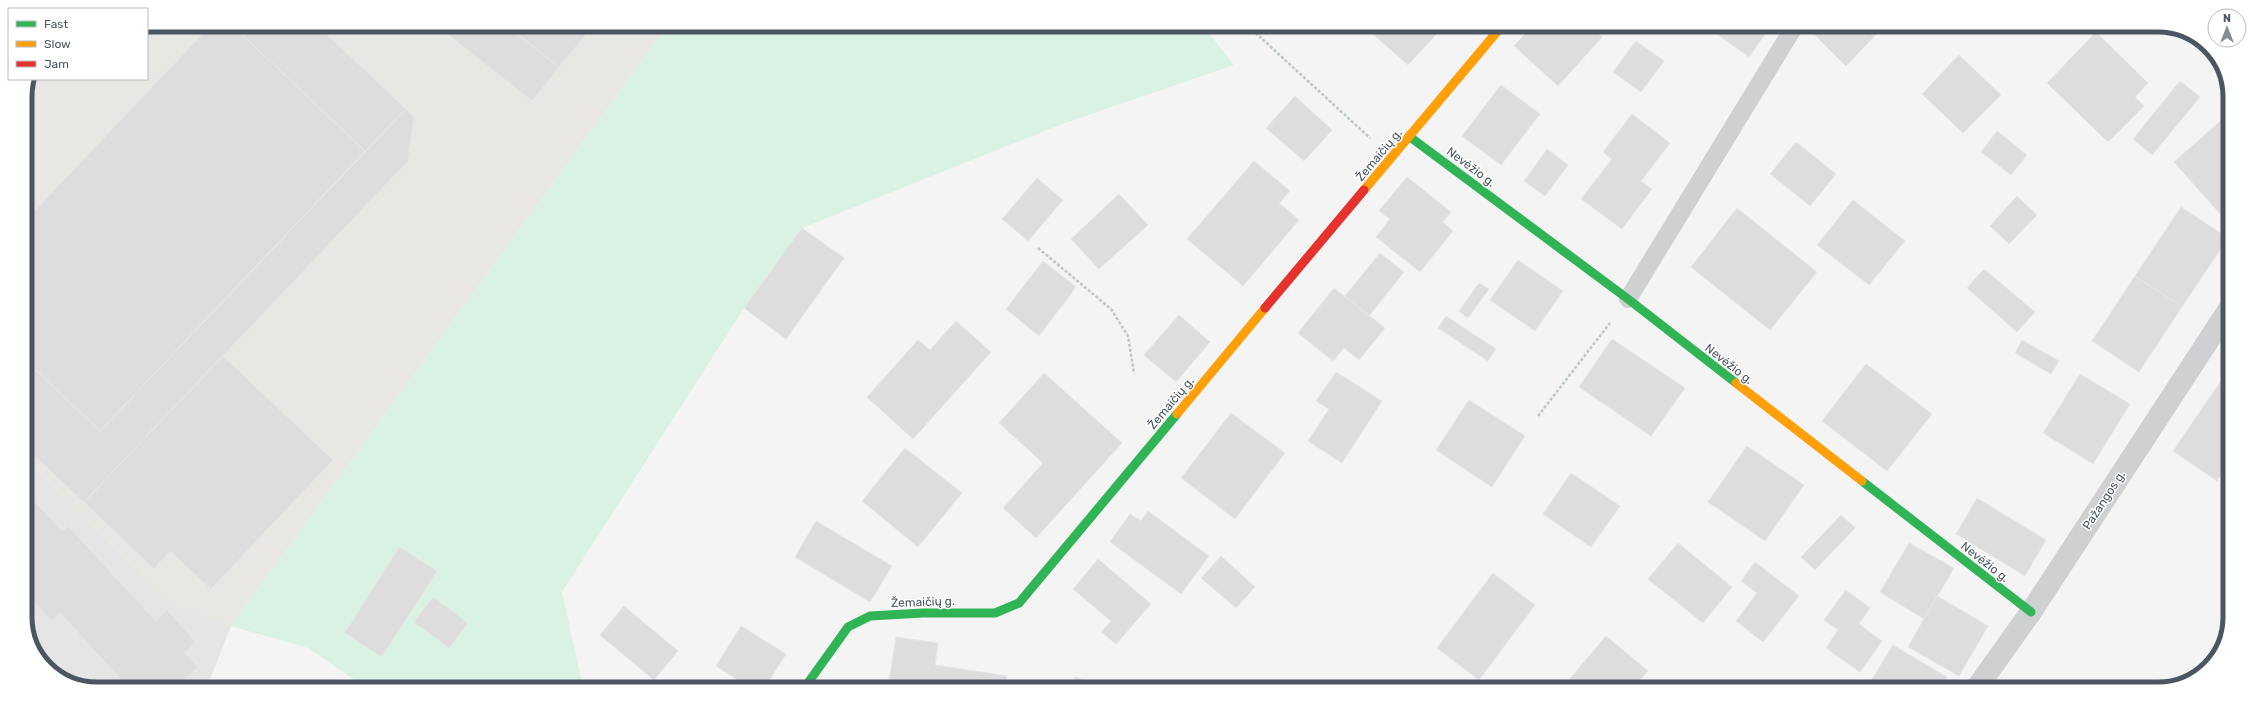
<svg xmlns="http://www.w3.org/2000/svg" width="2255" height="714" viewBox="0 0 2255 714" font-family="Rubik,sans-serif">
<style>
.commercial{fill:#e8e7e3}
.education{fill:#e6e5e6}
.green{fill:#d9f2e3}
.building{fill:#ddddde;stroke:#e5e6e7}
.lines{fill:none;stroke-linecap:round;stroke-linejoin:round}
.path{stroke:#bcc7c4;stroke-width:2.5;stroke-dasharray:3 2;stroke-linecap:butt}
.lane{stroke:#ced0d2;stroke-width:18}
.street{stroke:#ced0d2;stroke-width:22}
.fast{stroke:#30b455;stroke-width:9}
.slow{stroke:#ff9f0a;stroke-width:9}
.jam{stroke:#e5322d;stroke-width:9}
.labels{text-anchor:middle;stroke-width:3;stroke-linejoin:round;paint-order:stroke}
.street-label{font-size:12px;fill:#4a5661;stroke:#fff}
.rim{fill:none;stroke:#4a5661;stroke-width:5}
</style>
<rect width="100%" height="100%" fill="#f4f4f4"/>
<!-- commercial -->
<path class="commercial" d="M147,25L667,26L231,626L168,603L25,458V97L29,79H147Z"/>
<!-- education -->
<path class="education" d="M25,458L168,603L231,626L207,687L78,686L43,664L25,622Z"/>
<!-- green -->
<path class="green" d="M667,26H1203L1234,65L1062,124L802,228L744,308L562,592L583,687H365L308,648L231,626Z"/>
<!-- building -->
<path class="building" d="M211,25H232L365,151L100,431L25,360V221Z
M232,25H317L406,109L365,151Z
M436,25H506L559,67L532,101Z
M506,25L593,26L559,67Z
M1365,27H1443L1408,65Z
M1531,27H1591L1602,37L1558,86L1514,46Z
M1707,27H1770L1749,57Z
M1807,27H1883L1846,66Z
M2096,32L2148,83L2135,97L2144,106L2108,142L2047,83Z
M1636,41L1664,61L1641,92L1613,72Z
M1959,55L2001,95L1963,133L1922,94Z
M2180,81L2200,97L2152,155L2133,139Z
M1501,85L1540,114L1501,165L1462,136Z
M1295,96L1332,130L1304,161L1266,128Z
M406,109L414,117L408,161L84,502L25,447V374L32,366L100,431Z
M1632,114L1670,143L1641,181L1652,189L1622,229L1581,199L1612,159L1603,152Z
M2225,117L2230,122L2229,224L2174,162Z
M1997,131L2027,155L2011,175L1981,152Z
M1796,142L1836,174L1810,206L1770,174Z
M1547,149L1568,165L1545,196L1524,181Z
M1254,161L1290,191L1279,203L1299,220L1243,286L1187,239Z
M1407,177L1451,212L1443,222L1453,231L1420,272L1376,237L1390,219L1379,211Z
M1037,178L1063,200L1028,241L1002,219Z
M1119,194L1148,225L1099,269L1071,239Z
M2017,196L2037,215L2009,244L1990,226Z
M1853,200L1905,241L1869,285L1817,245Z
M2181,207L2228,238L2182,307L2135,276Z
M1737,208L1817,272L1770,330L1691,267Z
M802,228L844,258L786,339L744,308Z
M1380,253L1404,272L1369,316L1345,296Z
M1518,260L1563,291L1535,331L1490,300Z
M1043,261L1076,287L1039,336L1006,309Z
M1984,269L2035,312L2017,332L1967,288Z
M2135,276L2182,307L2139,372L2092,341Z
M1479,283L1489,289L1468,318L1459,311Z
M1334,288L1385,328L1359,360L1344,348L1333,361L1298,333Z
M1179,315L1210,342L1176,382L1144,355Z
M1446,316L1496,349L1488,361L1438,328Z
M956,321L991,352L913,439L867,397L918,340L930,350Z
M1612,339L1685,388L1651,436L1579,387Z
M2022,340L2059,361L2051,374L2015,353Z
M223,356L333,460L211,589L170,551L154,569L84,502Z
M25,360L32,366L25,374Z
M1866,364L1932,414L1887,471L1822,421Z
M1336,372L1382,401L1342,463L1308,441L1329,409L1316,401Z
M1044,373L1122,443L1036,538L1003,508L1043,463L999,423Z
M2080,374L2130,404L2093,464L2043,433Z
M2225,375L2229,378L2228,464L2217,481L2173,451Z
M1469,400L1525,436L1492,487L1436,450Z
M1231,413L1285,453L1235,519L1181,478Z
M1747,446L1804,485L1765,541L1708,502Z
M905,448L962,493L918,547L862,501Z
M1571,473L1620,506L1591,547L1543,514Z
M25,491L62,531L68,526L156,621L167,610L196,642L185,653L198,667L177,687H128L60,613L51,620L25,593Z
M1977,498L2046,540L2025,576L1956,534Z
M1148,511L1209,556L1181,594L1110,542L1130,514L1141,521Z
M1841,515L1855,528L1815,570L1801,557Z
M816,521L892,566L870,602L795,557Z
M1678,543L1732,587L1703,623L1648,579Z
M1909,543L1954,568L1924,619L1880,592Z
M399,547L437,571L382,657L345,633Z
M1221,556L1255,587L1236,608L1201,578Z
M1098,559L1151,604L1116,644L1101,632L1111,621L1073,589Z
M1755,562L1799,596L1763,642L1736,621L1757,593L1741,581Z
M1493,573L1535,605L1479,680L1437,648Z
M1846,590L1870,608L1859,624L1882,641L1860,672L1826,648L1838,630L1824,620Z
M1937,596L1988,626L1959,676L1908,647Z
M433,597L468,623L449,648L414,622Z
M624,606L678,651L654,680L600,635Z
M741,626L786,654L765,687H749L716,666Z
M1606,636L1648,671L1633,688H1562Z
M896,637L938,643L935,665L1007,676L1005,688L888,687Z
M1893,645L1947,677L1940,689H1866Z
M1075,677L1110,688H1072Z"/>
<g class="lines">
<!-- path -->
<path class="path" d="M1248,26L1370,138
M1038,248L1111,309L1128,336L1134,374
M1538,416L1610,323"/>
<!-- lane -->
<path class="lane" d="M1628,299L1794,27"/>
<!-- street -->
<path class="street" d="M1976,689L2031,612L2229,309"/>
<!-- fast -->
<path class="fast" d="M1410,137L1628,299L1736,383
M1862,481L2031,612
M805,687L848,627L870,616L923,613H995L1019,603L1177,414"/>
<!-- slow -->
<path class="slow" d="M1364,190L1501,27
M1736,383L1862,481
M1177,414L1265,308"/>
<!-- jam -->
<path class="jam" d="M1265,308L1364,190"/>
</g>
<g class="labels">
<!-- street labels -->
<g class="street-label">
<text transform="translate(1379 155) rotate(-50)" y="4">Žemaičių g.</text>
<text transform="translate(1471 167) rotate(37)" y="4">Nevėžio g.</text>
<text transform="translate(1729 364) rotate(38)" y="4">Nevėžio g.</text>
<text transform="translate(1171 403) rotate(-50)" y="4">Žemaičių g.</text>
<text transform="translate(2104 500) rotate(-57)" y="4">Pažangos g.</text>
<text transform="translate(1985 562) rotate(38)" y="4">Nevėžio g.</text>
<text transform="translate(923 602) rotate(-2)" y="4">Žemaičių g.</text>
</g>
</g>
<!-- crop -->
<path d="M0 0H2255V714H0ZM97 32H2158A65 65 0 0 1 2223 97V617A65 65 0 0 1 2158 682H97A65 65 0 0 1 32 617V97A65 65 0 0 1 97 32Z" fill="#fff" fill-rule="evenodd"/>
<path class="rim" d="M97 32H2158A65 65 0 0 1 2223 97V617A65 65 0 0 1 2158 682H97A65 65 0 0 1 32 617V97A65 65 0 0 1 97 32Z"/>
<!-- legend -->
<rect x="8" y="8" width="140" height="72" fill="#ffffff" stroke="#b7bbc0"/>
<rect x="16" y="21" width="20" height="6" fill="#30b455" stroke="#b7bbc0"/>
<text x="44" y="28" font-size="12" fill="#4a5661">Fast</text>
<rect x="16" y="41" width="20" height="6" fill="#ff9f0a" stroke="#b7bbc0"/>
<text x="44" y="48" font-size="12" fill="#4a5661">Slow</text>
<rect x="16" y="61" width="20" height="6" fill="#e5322d" stroke="#b7bbc0"/>
<text x="44" y="68" font-size="12" fill="#4a5661">Jam</text>
<!-- north arrow -->
<g transform="translate(2227 28)"><circle r="19" fill="#ffffff" stroke="#b7bbc0"/>
<path d="M0-3L7 15L0 10L-7 15Z" fill="#868d94"/>
<text y="-6" font-size="11" font-weight="bold" text-anchor="middle" fill="#4a5661">N</text>
</g>
</svg>
